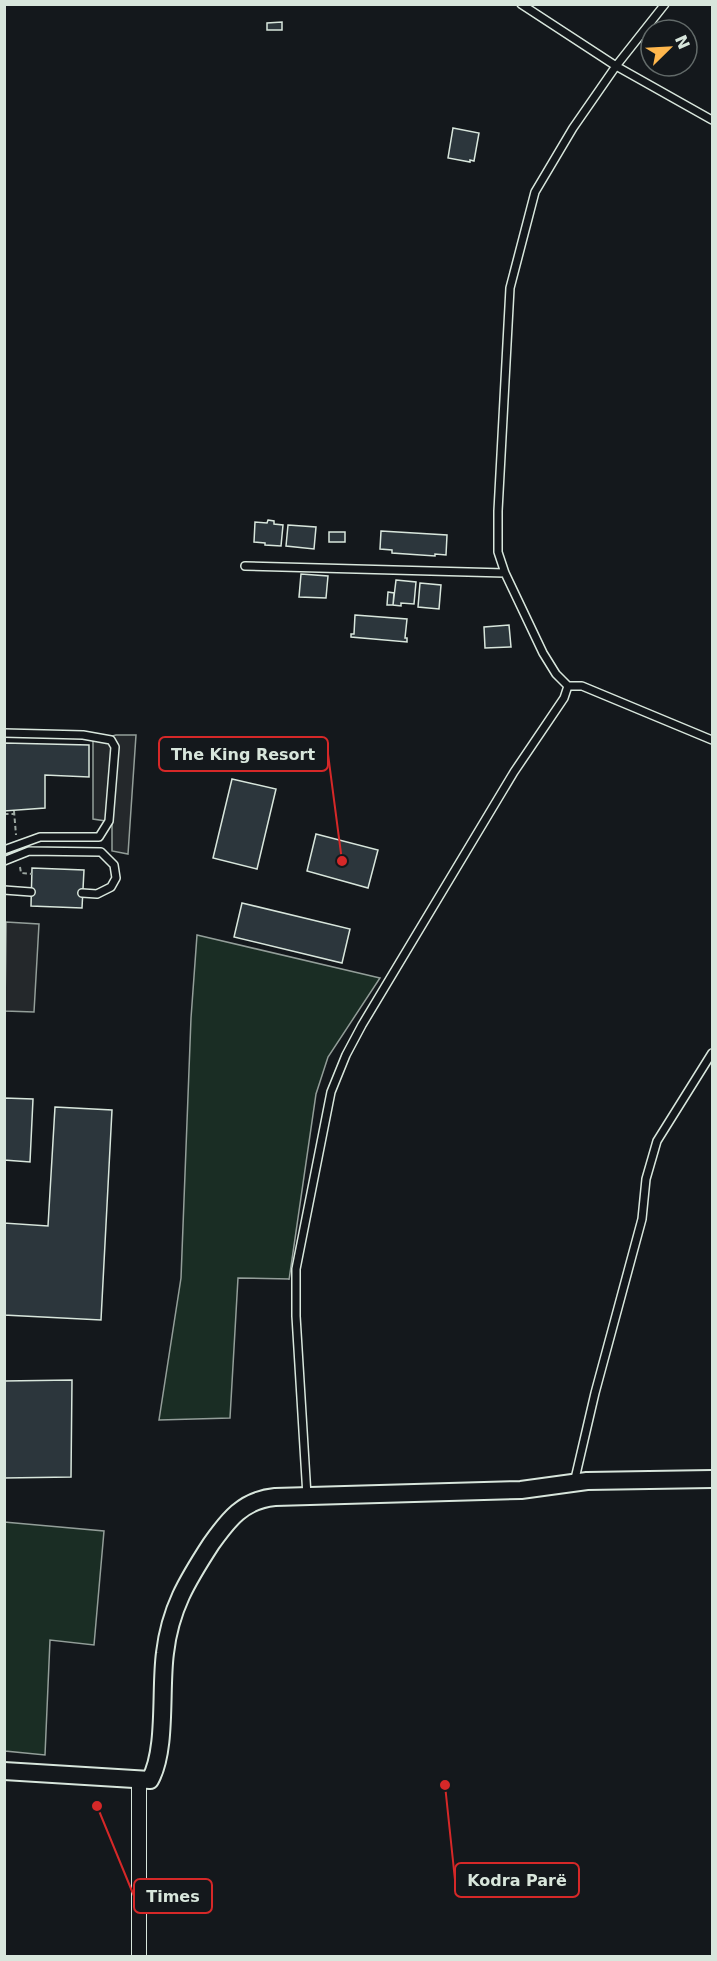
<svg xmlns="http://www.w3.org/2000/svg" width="717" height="1961" viewBox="0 0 717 1961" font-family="'DejaVu Sans',sans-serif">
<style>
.green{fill:#1a2d24;stroke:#939e99;stroke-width:1.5}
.parking{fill:#24282b;stroke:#939e99;stroke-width:1.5}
.building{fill:#2c363c;stroke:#d8e6dc;stroke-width:1.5}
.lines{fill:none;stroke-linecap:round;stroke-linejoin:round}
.service-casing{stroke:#d8e6dc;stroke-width:10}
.minor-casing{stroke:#d8e6dc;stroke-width:16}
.tertiary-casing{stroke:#d8e6dc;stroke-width:20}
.path{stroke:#9da8a2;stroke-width:2;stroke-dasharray:4.5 3;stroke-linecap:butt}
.service{stroke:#14181c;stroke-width:7}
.minor{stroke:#14181c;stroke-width:14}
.tertiary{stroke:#14181c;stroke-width:16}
.leader{fill:none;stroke:#d62828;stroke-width:2}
.callout-dot{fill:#d62828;stroke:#14181c;stroke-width:2}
.callout{fill:#14181c;stroke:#d62828;stroke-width:2}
.callout-label{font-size:16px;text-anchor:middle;font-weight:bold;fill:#d8e6dc}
</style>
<rect width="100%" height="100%" fill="#14181c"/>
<!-- green -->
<path class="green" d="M197,935L380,978L328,1057L316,1094L289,1280V1279L238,1278L230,1418L159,1420L181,1278L191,1018Z
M4,1522L104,1531L94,1645L50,1640L45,1755L5,1751Z"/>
<!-- parking -->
<path class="parking" d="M116,735H136L128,854L112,851V822L93,819V741Z
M6,922L39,924L34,1012L5,1011Z"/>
<!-- building -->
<path class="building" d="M282,22V30H267V23Z
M453,128L479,133L474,161L470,160V162L448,158Z
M268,520L274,521V524L283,525L281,546L265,545V543L254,542L255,522L267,523Z
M288,525L316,527L314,549L286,546Z
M381,531L447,535L446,555L435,554V556L392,553V550L380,549Z
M329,532H345V542H329Z
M301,574L328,576L326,598L299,597Z
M396,580L416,582L414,604L401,603V606L393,605Z
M420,583L441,585L439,609L418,607Z
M388,592L394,593L393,605H387Z
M355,615L407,619L405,638H407V642L351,637V634H354Z
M509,625L511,647L485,648L484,627Z
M4,743L89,745V777L45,775V808L4,811Z
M232,779L276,789L257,869L213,858Z
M316,834L378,850L368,888L307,871Z
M32,868L84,870L82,908L31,906Z
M242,903L350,929L342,963L234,937Z
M4,1098L33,1099L30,1162L4,1160Z
M55,1107L112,1110L101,1320L4,1315V1223L48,1226Z
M72,1380L71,1477L4,1478V1381Z"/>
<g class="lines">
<defs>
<path id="service" d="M521,4L616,66L712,120
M665,4L616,66L573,128L535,192L510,288L498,511V552L505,573L543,653L556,674L568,686H582L712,740
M245,566L505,573
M4,733L83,735L111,740L115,747L109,821L99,837H40L4,850
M4,861L29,851L101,852L114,865L116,878L111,887L97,894L82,893
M4,890L31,892
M574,1483L595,1393L642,1219L646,1179L657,1141L712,1053
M307,1496L296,1316V1269L331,1092L346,1055L362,1025L514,772L564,698L568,686"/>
<path id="minor" d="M139,1956V1780"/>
<path id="tertiary" d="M4,1771L150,1780C167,1750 160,1689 165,1653C170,1609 187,1581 211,1544C228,1520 243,1500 275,1497L521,1490L587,1481L712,1479"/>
</defs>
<!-- service casing -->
<use href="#service" class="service-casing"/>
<!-- minor casing -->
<use href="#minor" class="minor-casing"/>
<!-- tertiary casing -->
<use href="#tertiary" class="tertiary-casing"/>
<!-- path -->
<path class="path" d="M14,811L16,835
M4,814H14
M20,867L21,873L32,874"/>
<!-- service -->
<use href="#service" class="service"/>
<!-- minor -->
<use href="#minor" class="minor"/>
<!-- tertiary -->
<use href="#tertiary" class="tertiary"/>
</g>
<!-- callouts -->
<path class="leader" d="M342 861L328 754M445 1785L455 1880M97 1806L134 1896"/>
<g class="callout-dot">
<circle cx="342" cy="861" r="6"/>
<circle cx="445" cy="1785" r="6"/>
<circle cx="97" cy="1806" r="6"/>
</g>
<g class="callout">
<rect x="159" y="737" width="169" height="34" rx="6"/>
<rect x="455" y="1863" width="124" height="34" rx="6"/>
<rect x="134" y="1879" width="78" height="34" rx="6"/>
</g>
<g class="callout-label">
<text x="243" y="760">The King Resort</text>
<text x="517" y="1886">Kodra Parë</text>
<text x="173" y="1902">Times</text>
</g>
<!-- border -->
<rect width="717" height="1961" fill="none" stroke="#d8e6dc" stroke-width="12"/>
<!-- north arrow -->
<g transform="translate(669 48) rotate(66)"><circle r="28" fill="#14181c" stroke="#626a69" stroke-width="1.5"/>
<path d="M0-4.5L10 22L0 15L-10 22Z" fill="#ffb74d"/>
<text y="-9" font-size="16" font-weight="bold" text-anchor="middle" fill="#d8e6dc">N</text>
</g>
</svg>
